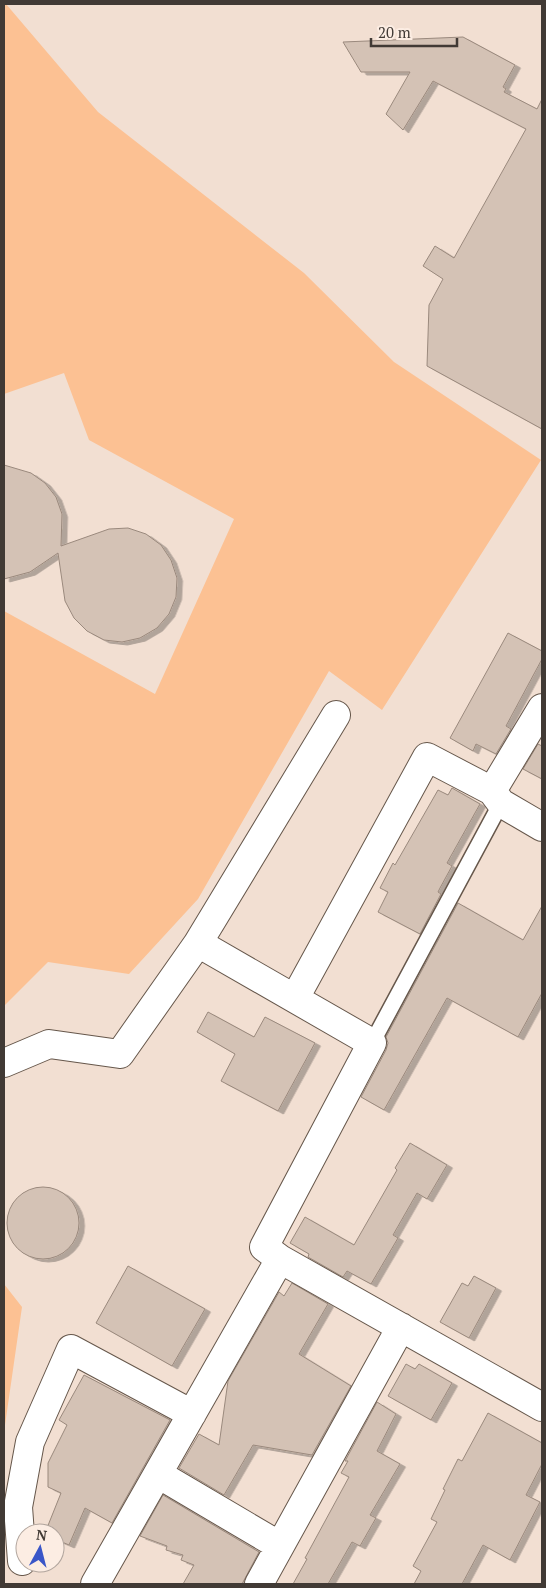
<svg xmlns="http://www.w3.org/2000/svg" width="546" height="1588" viewBox="0 0 546 1588" font-family="'PT Serif',serif">
<style>
.green{fill:#fcc193}
.building{fill:#d4c2b5;stroke:#9a897d;filter:url(#shadow)}
.lines{fill:none;stroke-linecap:round;stroke-linejoin:round}
.service-casing{stroke:#66574b;stroke-width:18}
.minor-casing{stroke:#66574b;stroke-width:30}
.service{stroke:#fff;stroke-width:15}
.minor{stroke:#fff;stroke-width:28}
</style>
<defs>
<filter id="shadow"><feDropShadow dx="5.5" dy="3" stdDeviation="0" flood-color="#0004"/></filter>
</defs>
<rect width="100%" height="100%" fill="#f2dfd2"/>
<!-- green -->
<path class="green" d="M4,4H6L98,112L304,273L394,362L541,460L382,710L329,671L198,899L129,974L48,962L4,1006V611L155,694L234,519L89,440L64,373L4,394Z
M4,1284L22,1307L4,1432Z"/>
<!-- building -->
<path class="building" d="M463,37L515,65L503,87L506,89L504,92L537,109L542,99V429L427,366L429,305L443,279L423,266L435,246L454,258L526,129L433,81L403,130L386,114L410,72H361L343,42Z
M4,465L31,473L45,483L56,497L62,514L61,546L109,529L128,528L146,534L161,545L171,560L177,578L176,597L169,614L157,628L140,638L122,642L104,640L87,631L74,618L65,601L58,553L30,572L4,579Z
M508,633L542,651V659L506,726L511,729L496,754L476,744L473,751L450,738Z
M538,744L542,746V779L523,769Z
M452,788L480,804L447,863L452,866L440,888L438,892L441,894L420,934L378,912L388,892L380,888L393,863L395,865L438,790L448,795Z
M458,903L523,940L542,906V993L518,1037L447,998L384,1110L361,1097L386,1050L388,1043L386,1037Z
M208,1012L254,1037L265,1017L315,1043L278,1111L221,1081L235,1054L197,1032Z
M410,1143L447,1165L427,1199L417,1193L393,1235L398,1238L371,1284L347,1271L343,1277L308,1257L309,1254L290,1243L305,1217L354,1245L397,1170L395,1168Z
M7 1223a36 36 0 1 1 72 0a36 36 0 1 1-72 0Z
M128,1266L205,1309L172,1366L96,1323Z
M474,1276L496,1288L469,1338L440,1322L462,1283L468,1286Z
M292,1283L328,1304L299,1354L351,1386L312,1455L253,1445L224,1495L179,1468L199,1434L219,1445L228,1381L279,1292L284,1296Z
M406,1364L415,1369L419,1364L452,1383L431,1420L388,1396Z
M84,1375L170,1420L112,1523L85,1508L69,1545L55,1539V1533H45L61,1493L48,1487V1463L67,1425L59,1420Z
M377,1402L396,1414L377,1451L400,1464L370,1515L376,1518L360,1546L352,1542L328,1584H293L307,1559L305,1558L349,1477L341,1473L348,1461H345Z
M488,1413L542,1443V1464L526,1495L540,1502L510,1560L483,1545L462,1584H414L421,1571L413,1566L437,1522L431,1519L445,1490L443,1489L458,1459L462,1461Z
M163,1495L259,1552L242,1584H183L194,1565L181,1560L183,1555L166,1550L167,1546L140,1536Z"/>
<g class="lines">
<defs>
<path id="service" d="M372,1043L501,803"/>
<path id="minor" d="M336,715L198,943L372,1043L264,1247L280,1259L542,1407
M492,791L542,708
M295,998L427,757L492,791L501,803L542,827
M4,1063L49,1044L120,1054L198,943
M158,1474L280,1546
M22,1561L18,1507L30,1442L71,1349L192,1414
M95,1584L280,1259
M259,1584L401,1327"/>
</defs>
<!-- service casing -->
<use href="#service" class="service-casing"/>
<!-- minor casing -->
<use href="#minor" class="minor-casing"/>
<!-- service -->
<use href="#service" class="service"/>
<!-- minor -->
<use href="#minor" class="minor"/>
</g>
<!-- border -->
<rect width="546" height="1588" fill="none" stroke="#413a35" stroke-width="10"/>
<!-- north arrow -->
<g transform="translate(40 1548) rotate(7)"><circle r="24" fill="#fcede3" stroke="#b1a59d"/>
<path d="M0-4L9 19L0 12L-9 19Z" fill="#3a56c8"/>
<text y="-8" font-size="14" font-weight="bold" text-anchor="middle" fill="#413a35">N</text>
</g>
<!-- scale -->
<path d="M371 38v8h86v-8" fill="none" stroke="#413a35" stroke-width="2.5"/>
<text x="378" y="38" font-size="15" fill="#413a35" stroke="#fcede3" stroke-width="4" paint-order="stroke">20 m</text>
</svg>
